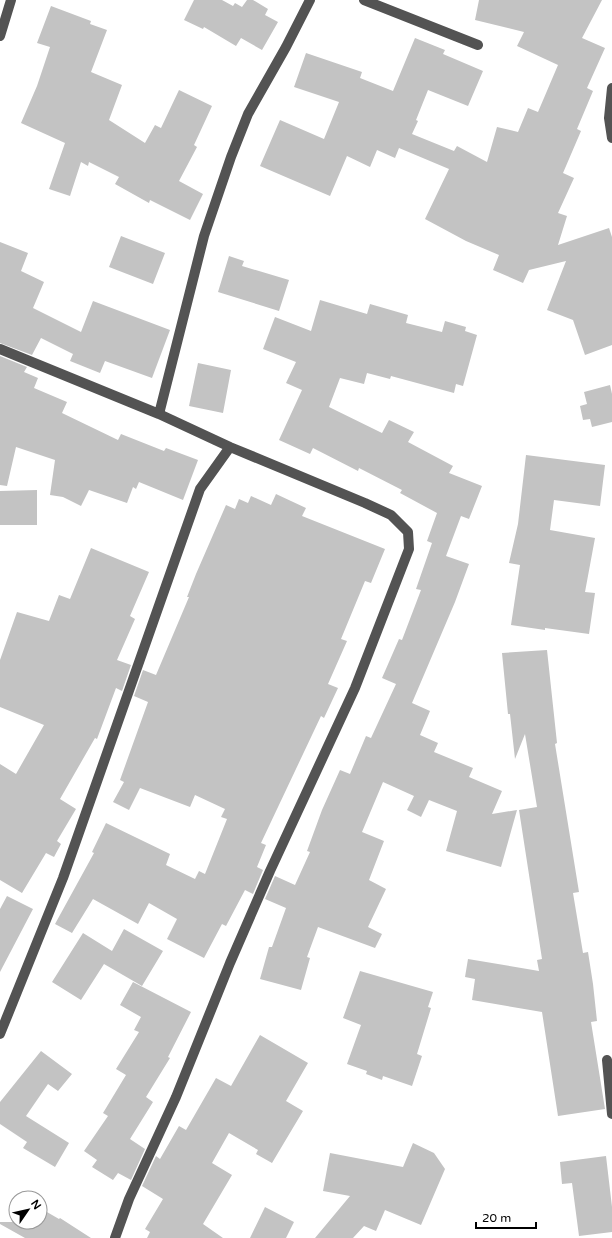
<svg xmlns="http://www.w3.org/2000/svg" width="612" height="1238" viewBox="0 0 612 1238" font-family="'Varela Round',sans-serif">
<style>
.building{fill:#c3c3c3}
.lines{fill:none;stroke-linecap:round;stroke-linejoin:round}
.minor{stroke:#535353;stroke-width:10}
</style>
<rect width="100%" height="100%" fill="#fff"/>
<!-- building -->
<path class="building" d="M194,0H222L233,6L235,3L242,7L247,0H253L268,9L265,15L278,22L262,50L241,38L236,46L204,27L203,29L184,20Z
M479,0H602L582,38L605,48L587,88L593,91L577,129L581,131L563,173L574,178L558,213L567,216L558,245L609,228L612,237V345L585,355L573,320L547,310L566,261L529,270L523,283L493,270L499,255L466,241L425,219L449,169L399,148L395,158L377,150L370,167L347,156L330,196L260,166L280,120L324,139L339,102L294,87L306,53L362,72L360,78L393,91L415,38L445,50L443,54L483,71L468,106L428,90L416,120L418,121L412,134L454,151L457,146L487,162L497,127L518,132L528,108L538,112L558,65L517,46L524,32L475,20Z
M51,6L91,21L90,24L107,30L91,72L122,85L109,120L145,143L155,125L161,128L179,90L212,106L194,145L197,147L179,181L203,194L190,220L150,200L149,203L115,184L119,177L89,162L88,166L81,162L70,196L49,189L65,143L21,123L37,86L50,47L37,43Z
M121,236L165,253L153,284L109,267Z
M0,242L28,253L21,271L44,282L33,308L81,332L93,301L170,330L152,378L105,361L100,373L70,361L73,354L41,338L32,355L0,343Z
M229,256L244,261L242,266L289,280L279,311L218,292Z
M320,300L367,314L370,304L408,315L406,323L442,332L445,321L466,327L465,331L477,335L463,386L456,384L454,393L391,376L390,379L367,373L364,384L340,378L329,407L382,433L389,420L414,432L408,442L453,466L449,473L482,486L469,519L461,516L446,556L469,564L455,602L412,703L430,711L420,735L438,743L434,752L473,768L469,777L502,791L492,814L517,810L501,867L446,851L457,811L429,800L421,817L407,810L414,796L383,782L362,832L384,841L369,880L386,889L368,927L382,934L375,948L318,927L307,957L310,958L301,990L260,979L269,947H272L286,908L265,899L275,876L295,885L310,852L307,851L322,810L340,770L350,774L366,736L371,738L396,684L382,678L399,639L402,640L421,590L416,589L432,543L427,541L437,513L400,493L402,490L359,468L358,471L313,448L310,454L279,440L302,390L286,383L296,362L263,349L275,317L311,331Z
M0,356L27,367L24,372L38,378L34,388L67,402L62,413L118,440L121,434L164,451L166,448L198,460L183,500L139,482L136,489L133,487L127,503L89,490L81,506L63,497L50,495L55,460L16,447L7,486L0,485Z
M198,363L231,370L223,413L189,406Z
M610,385L612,394V422L592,427L590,419L583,420L580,406L587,404L584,392Z
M526,455L605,465L600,506L554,500L550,530L595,538L585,592L595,593L589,634L545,628V630L511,625L520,565L509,563L518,524Z
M37,490V525H0V491Z
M276,494L306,508L302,516L385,549L371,583L365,581L341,639L347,641L328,684L338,688L324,718L321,716L261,843L266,845L257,867L263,870L253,894L245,890L226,926L222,924L204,958L167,939L177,919L149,903L138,924L93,899L72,933L55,924L94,853L92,852L106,823L170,854L166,865L195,879L199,871L205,874L227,819L221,817L225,809L195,795L190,807L140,788L129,810L113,802L124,782L120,780L148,702L134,696L143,670L156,675L189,597H187L196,574L226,505L235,509L239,499L248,503L251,496L271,505Z
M91,548L149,572L130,616L135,619L117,660L131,665L122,691L116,688L97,739L95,738L60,799L76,809L57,841L61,844L54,857L46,853L22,893L0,880V764L16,774L44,725L0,707V660L17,612L49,621L59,595L70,599Z
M547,650L557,743L555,744L579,892L573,893L583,953L588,952L593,984L597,1021L591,1022L605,1109L558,1116L542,1012L472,1000L475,979L465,977L468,959L539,971L537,960L542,959L519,810L537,807L525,734L515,759L510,714H508L502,653Z
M7,896L33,909L0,972V909Z
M124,929L163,951L142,986L104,964L81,1000L52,982L83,933L112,951Z
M360,971L433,992L428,1007L431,1008L417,1054L422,1056L412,1086L383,1076L382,1080L366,1074L367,1071L347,1064L361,1025L343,1018Z
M133,982L191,1012L168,1057L170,1058L146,1097L153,1102L130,1139L145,1149L131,1180L118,1173L113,1180L92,1167L97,1160L84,1151L108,1116L103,1113L126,1075L116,1069L139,1032L134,1030L141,1017L120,1005Z
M260,1035L308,1063L286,1101L303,1111L272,1163L256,1154L258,1150L229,1133L212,1163L232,1175L203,1224L223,1238H147L150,1232L145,1229L163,1199L142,1186L156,1156L160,1159L179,1126L186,1130L216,1078L231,1086Z
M41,1051L72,1074L58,1091L48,1084L26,1116L69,1143L55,1167L23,1148L27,1142L0,1124V1102Z
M413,1143L434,1153L445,1169L421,1225L385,1210L376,1231L364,1226L353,1238H315L350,1196L323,1191L330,1153L403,1167Z
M606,1156L612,1207V1232L579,1236L572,1183L562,1184L560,1162Z
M265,1207L294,1222L286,1238H250Z
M40,1208L59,1219L60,1218L91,1238H25L0,1224V1222H40Z"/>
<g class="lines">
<!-- minor -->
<path class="minor" d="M364,0L478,45
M0,36L11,0
M612,88L609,118L612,138
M0,349L159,414L230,447L365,503L391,515L408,532L409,549L355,688L270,871L230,963L176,1097L129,1199L115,1238
M159,414L204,236L231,157L248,114L286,47L310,0
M0,1034L63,878L200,489L230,447
M607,1060L612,1114"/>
</g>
<!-- north arrow -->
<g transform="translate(28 1210) rotate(56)"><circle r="19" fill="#ffffff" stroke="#999999"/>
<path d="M0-3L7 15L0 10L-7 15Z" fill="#000000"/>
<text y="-6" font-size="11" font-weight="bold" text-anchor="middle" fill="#000000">N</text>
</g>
<!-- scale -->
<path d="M476 1222v6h60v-6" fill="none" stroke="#000000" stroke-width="2"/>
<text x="482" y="1222" font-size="12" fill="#000000" stroke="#ffffff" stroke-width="3" paint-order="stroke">20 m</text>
</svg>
